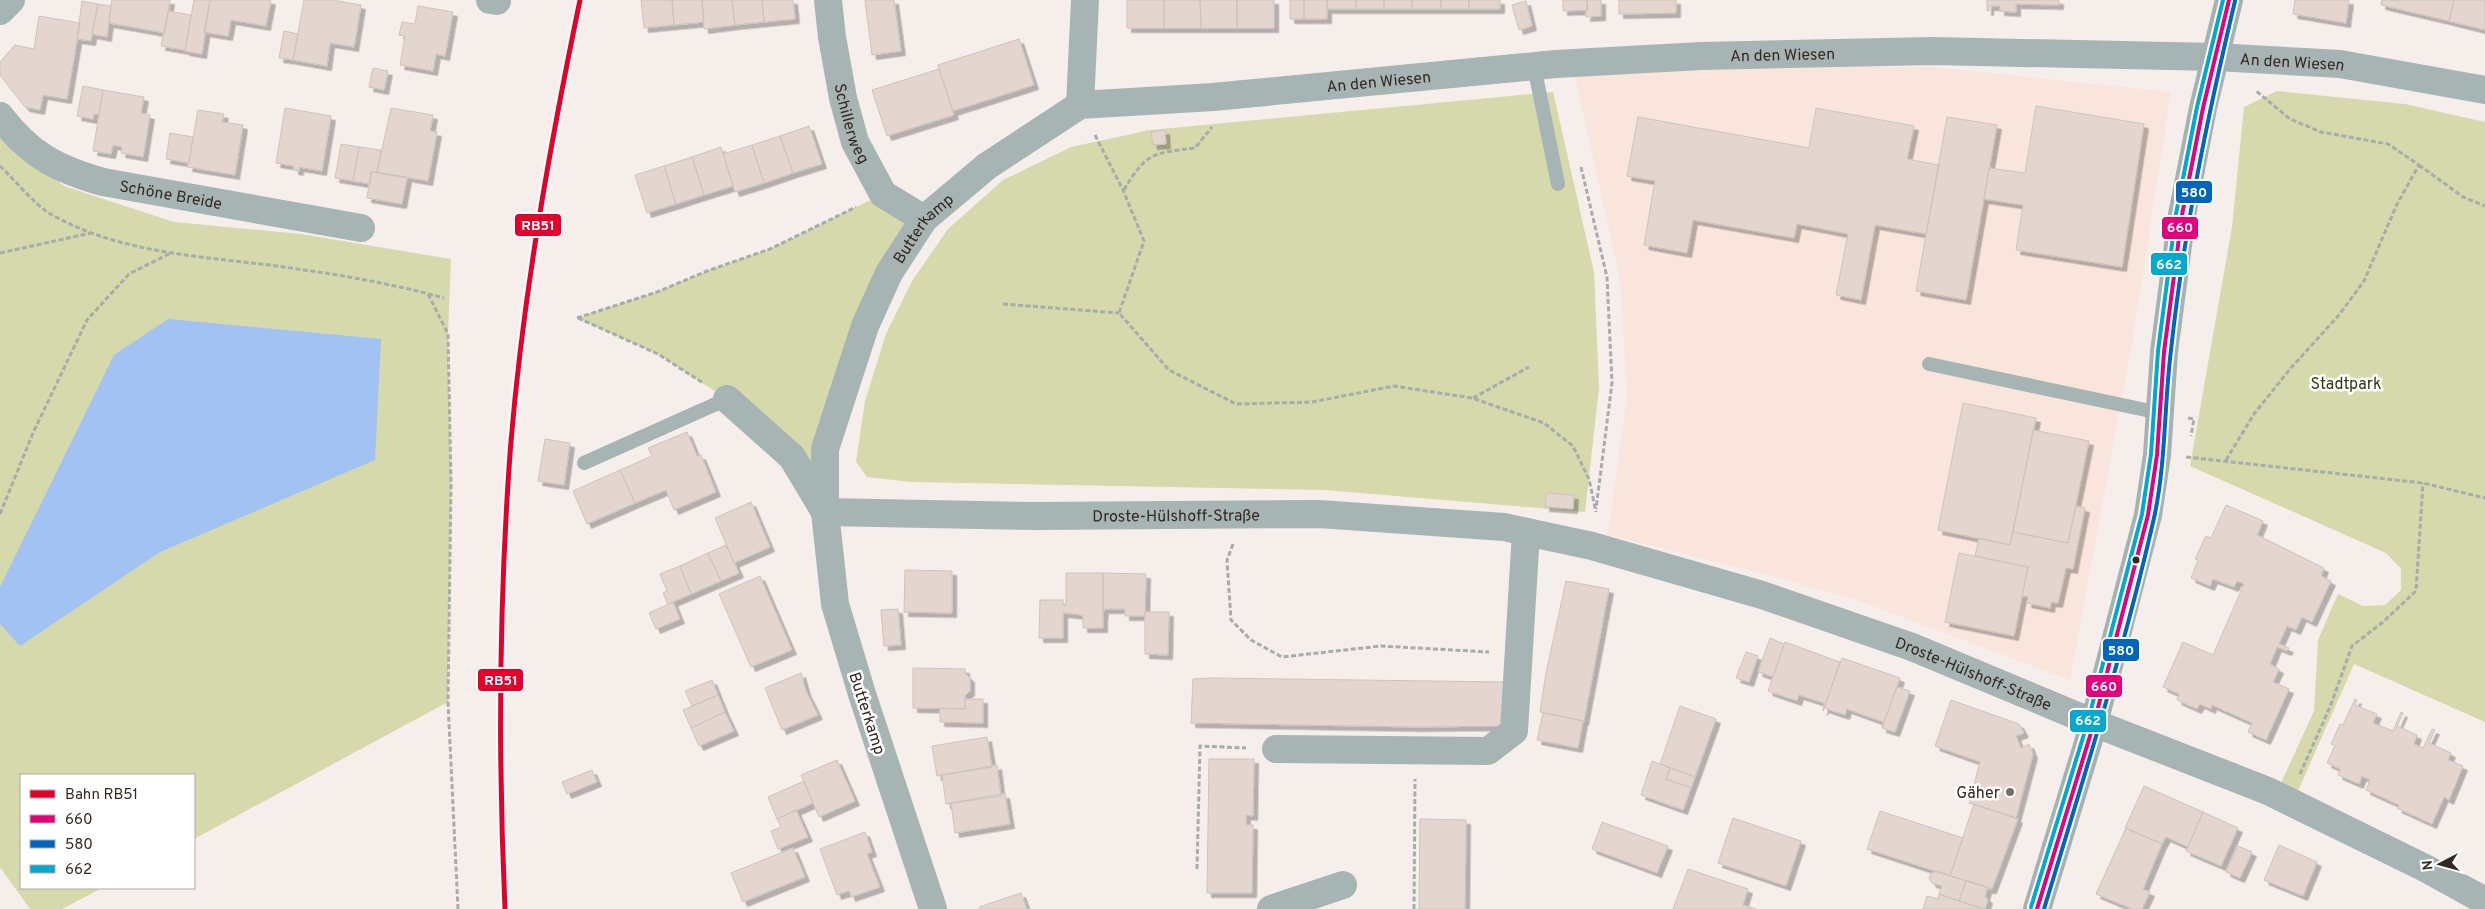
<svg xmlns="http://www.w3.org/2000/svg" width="2485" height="909" viewBox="0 0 2485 909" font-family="Overpass,sans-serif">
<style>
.built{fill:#fae5dc}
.green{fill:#d5d9ac}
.water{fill:#a1c2f3}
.building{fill:#e4d6cf;stroke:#ccc3be;filter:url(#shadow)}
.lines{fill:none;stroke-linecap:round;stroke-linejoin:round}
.path{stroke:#a6adab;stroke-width:3;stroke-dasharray:5 2.5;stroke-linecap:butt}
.lane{stroke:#a7b4b4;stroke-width:14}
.street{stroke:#a7b4b4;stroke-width:28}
.secondary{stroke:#a4b2b1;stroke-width:28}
.bus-1-casing{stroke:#fff;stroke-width:8}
.bus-2-casing{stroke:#fff;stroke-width:8}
.bus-3-casing{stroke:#fff;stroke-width:8}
.bus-1{stroke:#e5007d;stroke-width:4}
.bus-2{stroke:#0065bd;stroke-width:4}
.bus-3{stroke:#00a9ce;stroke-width:4}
.rail-1-casing{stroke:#fff;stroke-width:9}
.rail-1{stroke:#e4002b;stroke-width:5}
.bus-dot{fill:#342822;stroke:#fff;stroke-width:2}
.poi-dot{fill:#786d68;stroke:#fff;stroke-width:2}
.labels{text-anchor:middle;stroke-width:5;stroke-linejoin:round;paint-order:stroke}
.street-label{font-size:16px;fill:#342822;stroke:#fff}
.park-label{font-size:16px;fill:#333811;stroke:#fff}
.poi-label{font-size:16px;fill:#342822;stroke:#fff;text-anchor:end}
.line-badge{stroke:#fff;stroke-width:2}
.badge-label{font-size:14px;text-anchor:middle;font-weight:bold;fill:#fff}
</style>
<defs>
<filter id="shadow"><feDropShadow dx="4.5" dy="4.5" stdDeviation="0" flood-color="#0004"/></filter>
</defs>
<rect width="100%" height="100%" fill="#f6eeeb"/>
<!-- built -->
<path class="built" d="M1717,67H1934L2171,92L2133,338L2070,680L1851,598L1765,574L1608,535L1627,395L1620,279L1575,77Z"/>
<!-- green -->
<path class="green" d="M2277,91L2405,104L2485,122V722L2354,664L2298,791L2281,783L2314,711L2318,640L2338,594L2363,606L2385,605L2401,590V569L2386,553L2190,466L2232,227L2244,107Z
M1553,92L1594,272L1599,388L1585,512L1325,490L911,482L867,477L856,462L865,401L886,334L912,281L948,229L1003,180L1071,147L1150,130Z
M0,138L64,186L174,222L301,234L451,259L448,334L451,484L448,702L194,839V775H21V888H102L62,909H30L0,867Z
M883,194L924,219L865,326L825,512L727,399L658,354L577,318L657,292L707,271L770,249Z"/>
<!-- water -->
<path class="water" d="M168,319L381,339L375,460L160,552L20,646L0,624V587L114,355Z"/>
<!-- building -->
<path class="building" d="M112,0H170L165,33L109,23Z
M194,0H210L202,54L185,51Z
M210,0H271L266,26L231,20L228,36L204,32Z
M304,0H332L361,5L354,47L330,43L327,66L293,60Z
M641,0H672L674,25L644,28Z
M672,0H702L704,22L674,25Z
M702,0H732L735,25L704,29Z
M732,0H762L764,22L735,25Z
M762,0H793L795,19L764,22Z
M865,0H894L901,51L872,55Z
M1127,0H1164V28H1127Z
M1164,0H1200L1201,28H1164Z
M1200,0H1237V28H1201Z
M1237,0H1274V28H1237Z
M1290,0H1304V19H1290Z
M1304,0H1327V19H1304Z
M1327,0H1356V9H1327Z
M1356,0H1384V9H1356Z
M1384,0H1412V9H1384Z
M1412,0H1441V9H1412Z
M1441,0H1469V9H1441Z
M1469,0H1500V9H1469Z
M1563,0H1587L1588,10L1563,11Z
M1587,0H1601V16L1586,17Z
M1619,0H1676V13L1619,14Z
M1987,0H2059V5L2016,4V12L2000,11V6H1989V11H1987Z
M2295,0H2349L2346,23L2293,14Z
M2382,0H2454L2449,21L2381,5Z
M2454,0H2485V30L2449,21Z
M82,1L98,4L91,41L77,39Z
M1526,1L1532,26L1519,30L1512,5Z
M98,4L111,6L107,37L92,34Z
M418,6L453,12L445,56L436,54L433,71L400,65L405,36L399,35L402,22L415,24Z
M168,11L191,15L185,50L161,46Z
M39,16L80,23L67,99L43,95L40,110L25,107L0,75V62L15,45L34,49Z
M284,31L298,34L293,60L279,58Z
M1019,39L1034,85L953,111L938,65Z
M373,68L388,71L384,90L369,87Z
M939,69L954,115L887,136L872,90Z
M83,86L103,90L99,115L94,114L93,119L77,116Z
M103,90L144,97L141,113L150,115L143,157L121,153L122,147L113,145L111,154L93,151Z
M2036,106L2144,124L2122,267L2016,250L2023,205L1984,199L1989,168L2025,173Z
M285,108L331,116L322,171L299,167V171L294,170V166L276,163Z
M391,108L433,115L430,131L437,132L428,181L377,172Z
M1816,108L1914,126L1907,159L1939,165L1926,234L1875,225L1861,300L1836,295L1848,234L1797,224L1794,238L1693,220L1687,253L1644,245L1655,181L1627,176L1638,117L1809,148Z
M198,110L224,114L222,122L243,125L235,175L188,167Z
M1947,117L1997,125L1966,300L1916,291Z
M809,126L822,164L793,173L780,136Z
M1165,130L1166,144L1153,145L1151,132Z
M170,133L193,137L189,163L166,159Z
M780,136L793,173L764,183L752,145Z
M341,144L359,147L353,181L335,178Z
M752,145L764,183L735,192L723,154Z
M359,147L381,150L377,172H371L370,184L353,181Z
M721,147L733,186L704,195L692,157Z
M692,157L704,195L676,204L664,166Z
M664,166L676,204L647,213L635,175Z
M371,172L407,178L402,204L367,198Z
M1963,403L2036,418L2010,545L1938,530Z
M2033,430L2089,441L2068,543L2013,532Z
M687,432L697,456L701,455L716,492L674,510L666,490L635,503L620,470L652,456L648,448Z
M545,439L570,443L564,485L538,481Z
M620,470L635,503L587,524L573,491Z
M1546,493L1574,495L1573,509L1545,507Z
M751,502L770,547L734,563L715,518Z
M2226,505L2263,521L2257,535L2324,568L2321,576L2331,581L2312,622L2302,617L2296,630L2287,626L2279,644L2289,648L2287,651L2277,647L2270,664L2279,669L2273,682L2289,689L2266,740L2248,732L2252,723L2212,705L2211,709L2200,704L2197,709L2177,700L2179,694L2163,687L2183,642L2213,655L2244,584L2237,581L2234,587L2213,579L2210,586L2191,578L2198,560L2195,559L2206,536L2211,538Z
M2076,506L2085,508L2073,569L2066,568L2058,603L2051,602L2050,608L2027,603L2028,597L2022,596L2028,567L1975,556L1979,538L2010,545L2013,532L2068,543Z
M726,545L739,573L721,581L708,553Z
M708,553L721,581L691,594L680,566Z
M1959,553L2028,567L2014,636L1945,622Z
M680,566L691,594L668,604L663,593L667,591L660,574Z
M905,570L952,571V613L904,612Z
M1066,573H1103V628H1083V615L1063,613V638H1039L1040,600H1063V605H1066Z
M1103,573L1146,574L1145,616H1125V609H1104L1103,616Z
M760,576L792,650L751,667L719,594Z
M1566,581L1609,589L1584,721L1540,712L1546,673Z
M673,602L680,619L656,629L649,613Z
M898,609L901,645L884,646L881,610Z
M1145,612H1169L1168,655L1145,654Z
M1770,638L1784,644L1773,677L1758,672Z
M1785,642L1840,662L1823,711L1824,703L1799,695L1797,701L1768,691Z
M1746,652L1758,656L1749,682L1736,678Z
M1842,658L1900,678L1882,728L1883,722L1847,709L1845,715L1824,708Z
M913,668L965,669V673L970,678V691L965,696V709L913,708Z
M801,673L806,691L818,715L782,730L765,688Z
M1212,678L1504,682L1503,726L1418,727L1191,723L1193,679Z
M712,680L718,695L692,706L685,691Z
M1897,687L1910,691L1895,732L1882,728Z
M718,695L725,712L691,728L683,710Z
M965,699H983V723L940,722V708L965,709Z
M2355,699L2357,700L2355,705L2377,714L2373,723L2393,731L2401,712L2403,713L2397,726L2417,735L2414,744L2423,748L2432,729L2435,730L2429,743L2451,753L2448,760L2463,766L2449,800L2444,797L2432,824L2397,808L2399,805L2366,790L2370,780L2362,776L2359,784L2338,775L2340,769L2327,763L2335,745L2331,744L2340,724L2343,725Z
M1951,700L2019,724L2024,733L2016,736L2021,748L2029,744L2033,754L2016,818L1969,803L1980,762L1935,746Z
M1680,706L1716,719L1695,777L1660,764Z
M725,712L734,731L699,746L691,728Z
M1543,713L1583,721L1578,748L1537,740Z
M987,737L992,767L937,776L932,746Z
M1209,759H1254L1253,816L1246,815V825H1253L1252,893H1207Z
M837,760L855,801L819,817L801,775Z
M1652,761L1670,768L1666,779L1691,788L1683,810L1641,795Z
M997,765L1001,796L946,804L942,775Z
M1670,768L1695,777L1691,788L1666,779Z
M592,770L597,782L567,794L562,782Z
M804,781L813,803L777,819L768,797Z
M2144,786L2203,812L2188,847L2166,837L2162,844L2125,828Z
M1001,794H1005L1010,824L955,833L951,803Z
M1974,804L2018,819L1992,889L1950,876Z
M796,810L808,837L778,849L771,831L781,827L777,819Z
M1880,811L1963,838L1950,876L1867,849Z
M2203,812L2238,828L2221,866L2186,851Z
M1733,818L1801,841L1786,886L1718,863Z
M1420,819L1466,820L1465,909H1419Z
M1602,822L1668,846L1657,873L1592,849Z
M2126,828L2162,844L2143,889L2150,892L2142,909H2132L2096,894Z
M865,832L872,852L867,854L880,887L851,897L849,891L837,895L820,849Z
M2279,845L2317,862L2303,896L2264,880Z
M2238,846L2252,852L2240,878L2226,872Z
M793,848L805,877L743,902L731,873Z
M1688,869L1748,889L1743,905L1756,909H1673Z
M1937,871L1966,881L1959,901L1939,894L1942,886L1932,883L1929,878L1931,873Z
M1966,880L1992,889H1987L1985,897L1988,899L1985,909L1959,901Z
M1021,893L1027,909H980L979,907Z
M1939,894L1980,908V909H1923L1927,896L1938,899Z"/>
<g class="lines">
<!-- path -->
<path class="path" d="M1095,135L1123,190L1144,241L1119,313L1169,370L1236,404L1312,402L1394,386L1472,398L1544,423L1573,446L1589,479L1596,512
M2419,165L2463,197L2485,206
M0,166C15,180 33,203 49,213C115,252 196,256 269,265C328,273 387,282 444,298
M1581,167L1607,277L1612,383L1596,509
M1124,190C1146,152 1154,153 1195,148L1212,127
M0,253L91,233
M428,294L448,334L451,484L448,702L458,909
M1003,304L1119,313
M577,318L657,292L707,271L770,249L856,207
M578,318L658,354L703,383
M1473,398L1529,367
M2188,418L2194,419L2191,436
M2186,457L2423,483L2485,498
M2226,460L2254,414L2290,369L2339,315L2364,281L2397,204L2419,165L2388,144L2321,132L2290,119L2255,90
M0,514L33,433L87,320L129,274L169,254
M1233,544L1227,560L1231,620L1251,640L1282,657L1381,646L1489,652
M2300,774L2330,707L2352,646L2383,622L2416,591L2423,483
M1197,869L1200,746L1246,748
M1414,909L1415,779"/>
<!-- lane -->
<path class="lane" d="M1534,66L1558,184
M1929,364L2160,413
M584,463L727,399"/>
<!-- street -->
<g class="street">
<path d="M490,0L497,1"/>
<path id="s1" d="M828,0L832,37L843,98L855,142L883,194L924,219"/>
<path d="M0,11L11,0"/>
<path d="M1080,105L1085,0"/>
<path id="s2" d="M0,116C30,155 57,169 103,182L361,228"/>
<path d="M727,399L792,457L825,512"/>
<path id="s3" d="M825,512L1035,516L1319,514L1504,527L1592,546L1762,595L1912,647L2094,723L2268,791L2425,868L2485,901"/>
<path d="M1276,749L1488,751L1514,731L1526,532"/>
<path id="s4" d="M933,909L862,694L835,604L825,512V449L865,326L889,273L924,219L987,166L1080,105L1213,97L1556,64L1701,56L1933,51L2215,57L2340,64L2485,90"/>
<path d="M1271,909L1343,885"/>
</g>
<!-- secondary -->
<path class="secondary" d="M2037,909L2094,723L2148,515L2157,455L2164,352L2182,215L2203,108L2229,0"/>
<defs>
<path id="bus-1" d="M2037,909L2094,723L2148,515L2157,455L2164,352L2182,215L2203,108L2229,0"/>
<path id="bus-2" d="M2044,909C2083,780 2124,650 2154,518C2166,463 2164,406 2171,350C2184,230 2207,119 2235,1"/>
<path id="bus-3" d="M2031,907L2088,721L2142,514L2151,454L2158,351L2176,214L2197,107L2223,0"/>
</defs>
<!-- bus-1 casing -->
<use href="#bus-1" class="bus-1-casing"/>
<!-- bus-2 casing -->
<use href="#bus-2" class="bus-2-casing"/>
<!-- bus-3 casing -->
<use href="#bus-3" class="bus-3-casing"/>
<!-- bus-1 -->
<use href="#bus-1" class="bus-1"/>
<!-- bus-2 -->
<use href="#bus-2" class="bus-2"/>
<!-- bus-3 -->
<use href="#bus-3" class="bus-3"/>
<defs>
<path id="rail-1" d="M505,909C498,757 499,606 510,454C522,301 549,150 580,0"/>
</defs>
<!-- rail-1 casing -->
<use href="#rail-1" class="rail-1-casing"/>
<!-- rail-1 -->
<use href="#rail-1" class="rail-1"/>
</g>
<!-- markers -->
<circle class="bus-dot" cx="2136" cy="560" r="4.5"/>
<circle class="poi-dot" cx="2010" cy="792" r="5"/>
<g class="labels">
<!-- street labels -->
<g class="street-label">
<text dy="6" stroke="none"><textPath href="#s4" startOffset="1626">An den Wiesen</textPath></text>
<text dy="6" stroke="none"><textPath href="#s4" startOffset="2136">An den Wiesen</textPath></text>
<text dy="6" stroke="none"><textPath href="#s4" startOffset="1221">An den Wiesen</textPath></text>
<text dy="6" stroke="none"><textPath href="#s1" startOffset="126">Schillerweg</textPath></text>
<text dy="6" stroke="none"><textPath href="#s2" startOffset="194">Schöne Breide</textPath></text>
<text dy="6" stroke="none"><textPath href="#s4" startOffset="720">Butterkamp</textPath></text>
<text dy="6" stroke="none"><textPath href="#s3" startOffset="351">Droste-Hülshoff-Straße</textPath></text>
<text dy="6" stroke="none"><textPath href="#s3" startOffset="1172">Droste-Hülshoff-Straße</textPath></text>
<text transform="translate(868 713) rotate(72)" y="6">Butterkamp</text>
</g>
<!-- park labels -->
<g class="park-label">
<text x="2346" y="389">Stadtpark</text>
</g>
<!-- poi labels -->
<g class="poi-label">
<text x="2000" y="798">Gäher</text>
</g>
</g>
<g class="line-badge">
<rect x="2175" y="180" width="38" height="24" rx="5" fill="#0065bd"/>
<rect x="514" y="213" width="48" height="24" rx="5" fill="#e4002b"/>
<rect x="2161" y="216" width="38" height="24" rx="5" fill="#e5007d"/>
<rect x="2150" y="252" width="38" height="24" rx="5" fill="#00a9ce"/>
<rect x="2102" y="638" width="38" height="24" rx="5" fill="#0065bd"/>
<rect x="477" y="668" width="47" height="24" rx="5" fill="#e4002b"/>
<rect x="2085" y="674" width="38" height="24" rx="5" fill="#e5007d"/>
<rect x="2069" y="709" width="38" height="24" rx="5" fill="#00a9ce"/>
</g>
<g class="badge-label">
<text x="2194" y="197">580</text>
<text x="538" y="230">RB51</text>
<text x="2180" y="232">660</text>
<text x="2169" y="269">662</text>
<text x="2121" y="655">580</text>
<text x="501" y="685">RB51</text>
<text x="2104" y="691">660</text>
<text x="2088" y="725">662</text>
</g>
<!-- legend -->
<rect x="20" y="774" width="175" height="115" fill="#ffffff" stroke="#aea9a7"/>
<rect x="30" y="790" width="25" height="8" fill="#e4002b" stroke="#aea9a7"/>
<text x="65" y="799" font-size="15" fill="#342822">Bahn RB51</text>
<rect x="30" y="815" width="25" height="8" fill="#e5007d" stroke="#aea9a7"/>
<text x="65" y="824" font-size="15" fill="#342822">660</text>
<rect x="30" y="840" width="25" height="8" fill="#0065bd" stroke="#aea9a7"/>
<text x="65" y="849" font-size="15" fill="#342822">580</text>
<rect x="30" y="865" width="25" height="8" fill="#00a9ce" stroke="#aea9a7"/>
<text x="65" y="874" font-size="15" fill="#342822">662</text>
<!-- north arrow -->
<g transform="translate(2440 864) rotate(264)" stroke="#ffffff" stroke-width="4" paint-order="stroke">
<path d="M0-4L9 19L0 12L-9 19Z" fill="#342822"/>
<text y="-8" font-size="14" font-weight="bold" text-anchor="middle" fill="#342822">N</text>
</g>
</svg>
